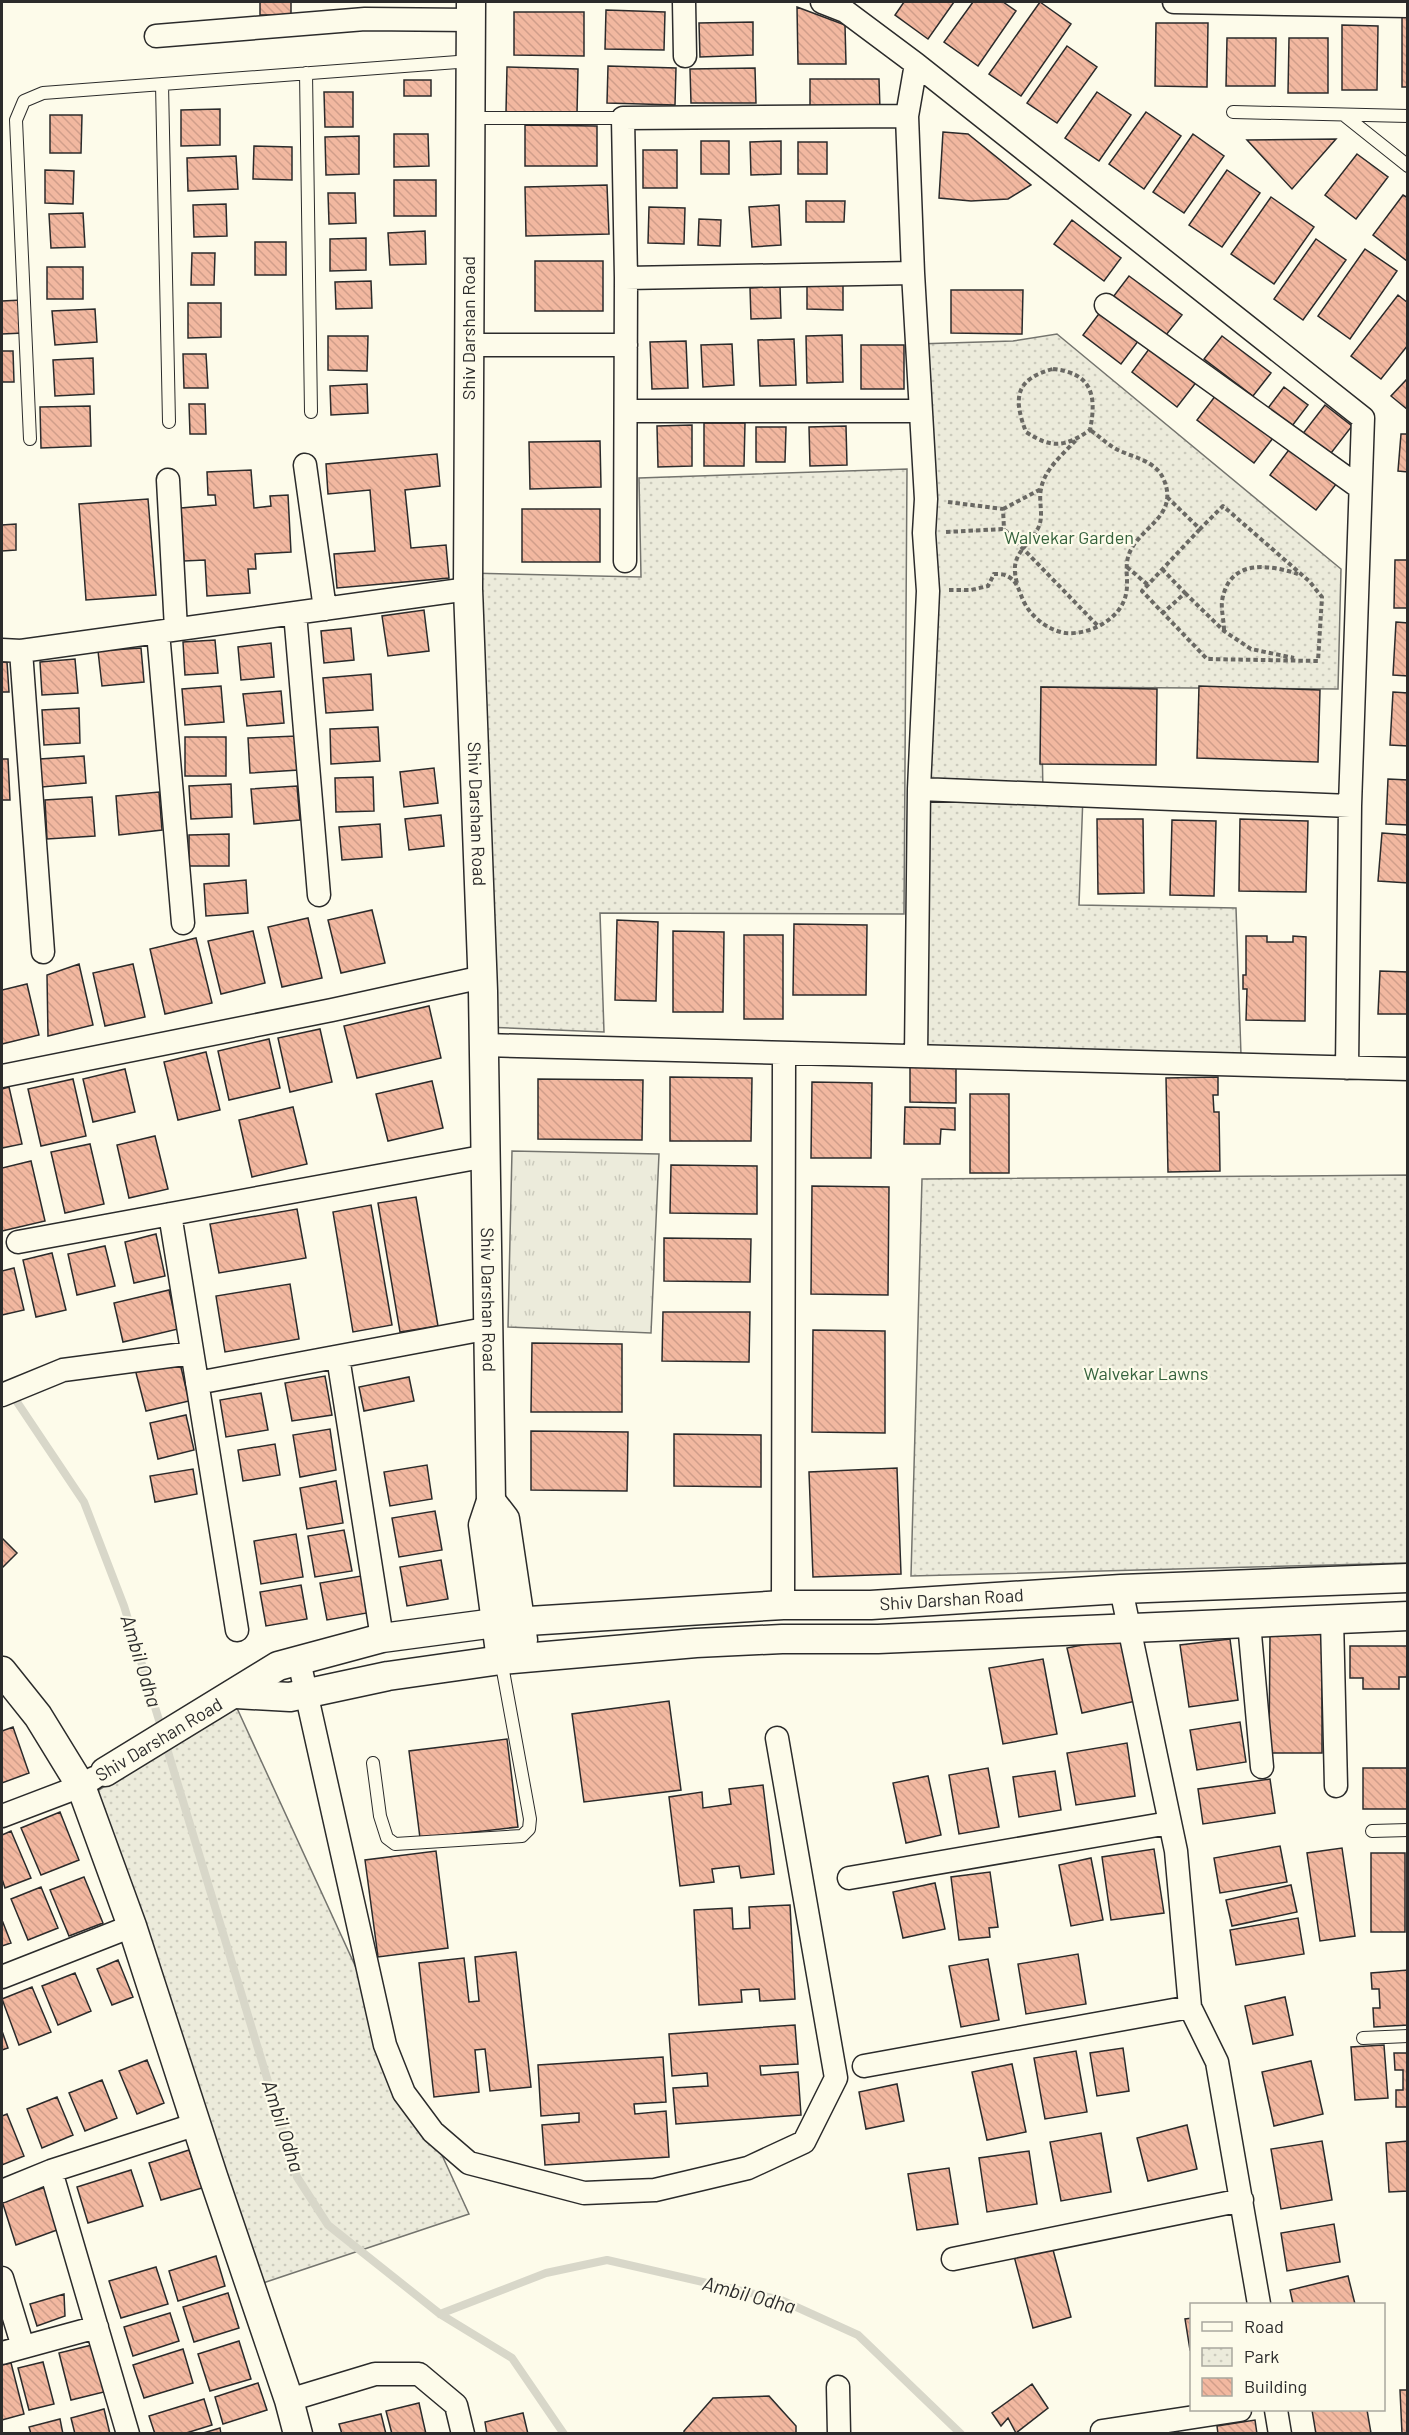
<svg xmlns="http://www.w3.org/2000/svg" width="1409" height="2435" viewBox="0 0 1409 2435" font-family="Barlow,sans-serif">
<style>
.grass{fill:url(#grass-tufts);stroke:#74746e;stroke-width:1.5}
.park{fill:url(#park-dots);stroke:#74746e;stroke-width:1.5}
.lines{fill:none;stroke-linecap:round;stroke-linejoin:round}
.stream{stroke:#d8d7c9;stroke-width:8}
.building{fill:url(#building-back-hatch);stroke:#2b2b2b;stroke-width:1.5}
.service-casing{stroke:#2b2b2b;stroke-width:14}
.minor-casing{stroke:#2b2b2b;stroke-width:25}
.tertiary-casing{stroke:#2b2b2b;stroke-width:31}
.path{stroke:#6a6964;stroke-width:4;stroke-dasharray:4.5 3;stroke-linecap:butt}
.service{stroke:#fdfbea;stroke-width:12}
.minor{stroke:#fdfbea;stroke-width:22}
.tertiary{stroke:#fdfbea;stroke-width:28}
.labels{text-anchor:middle;stroke-width:4.5;stroke-linejoin:round;paint-order:stroke}
.street-label{font-size:18px;fill:#2b2b2b;stroke:#fdfbea}
.park-label{font-size:18px;fill:#34623c;stroke:#fdfbea}
.water-label{font-size:20px;font-style:italic;fill:#2b2b2b;stroke:#fdfbea}
</style>
<defs>
<pattern id="grass-tufts" width="24" height="20" patternUnits="userSpaceOnUse" patternTransform="scale(1.5)"><rect width="24" height="20" fill="#ecebdb"/><path d="M3 7l-1-3M5 7V3M7 7l1-3M15 17l-1-3M17 17v-4M19 17l1-3" fill="none" stroke="#cbcabc"/></pattern>
<pattern id="park-dots" width="8" height="8" patternUnits="userSpaceOnUse" patternTransform="scale(1.5)"><rect width="8" height="8" fill="#ecebdb"/><path d="M2 2h.1M6 6h.1" fill="none" stroke="#cbcabc" stroke-width="1.8" stroke-linecap="round"/></pattern>
<pattern id="building-back-hatch" width="6" height="6" patternUnits="userSpaceOnUse" patternTransform="scale(1.5)"><rect width="6" height="6" fill="#f2b8a0"/><path d="M-1 5l2 2M0 0l6 6M5-1l2 2" fill="none" stroke="#d09e8a"/></pattern>
</defs>
<rect width="100%" height="100%" fill="#fdfbea"/>
<!-- grass -->
<path class="grass" d="M512,1151L659,1154L651,1333L508,1327Z"/>
<!-- park -->
<path class="park" d="M1057,334L1341,569L1338,689L1041,687L1043,793L919,789L917,344L1013,341Z
M907,469L904,914L600,913L604,1032L484,1027L468,573L641,577L639,478Z
M1083,795L1079,905L1236,908L1241,1055L916,1056L919,799Z
M1407,1175V1563L911,1576L922,1179Z
M236,1706L469,2214L260,2284L97,1791Z"/>
<g class="lines">
<!-- stream -->
<path class="stream" d="M11,1393L84,1502L124,1606L162,1730
M165,1742L297,2177L328,2225L440,2314L512,2358L564,2434
M440,2314L546,2273L607,2260L781,2300L858,2335L961,2434"/>
</g>
<!-- building -->
<path class="building" d="M260,2H291V15H260Z
M904,2H954L928,39L895,15Z
M973,2H1003L1016,11L978,66L944,42Z
M1040,2L1071,24L1021,96L989,74Z
M797,7L845,25L846,64H798Z
M606,10L665,12L664,50L605,49Z
M514,12H584V56L514,55Z
M1402,15H1408V87H1402Z
M753,22V55L700,57L699,23Z
M1156,23H1208L1207,87L1155,86Z
M1342,25L1378,26L1377,90H1342Z
M1227,38H1276L1275,86H1226Z
M1289,38H1328V93H1288Z
M1067,46L1097,67L1057,123L1027,103Z
M608,66L676,68L675,105L607,103Z
M507,67L578,69L577,114L506,112Z
M755,68L756,103H691L690,69Z
M810,79H879L880,110L810,111Z
M404,80H431V96H404Z
M324,92H353V127H325Z
M1097,92L1131,115L1099,161L1065,138Z
M220,109V145L181,146V110Z
M1146,112L1181,136L1144,189L1109,164Z
M50,115H82L81,153H50Z
M525,125L597,126V166H525Z
M943,132L968,134L1031,185L1008,199L971,201L939,198Z
M394,134H428L429,166L394,167Z
M1193,134L1224,156L1184,213L1153,192Z
M359,136V174L326,175L325,137Z
M1336,139L1292,189L1247,140Z
M701,141H729V174H701Z
M781,141V174L751,175L750,142Z
M798,142H827V174H798Z
M254,146L292,147V180L253,179Z
M643,150H677V188H643Z
M1357,154L1388,177L1356,219L1325,195Z
M236,156L238,189L188,191L187,158Z
M45,170L74,171L73,204L45,203Z
M1227,170L1260,193L1222,247L1189,225Z
M394,180H436V216H394Z
M607,185L609,234L526,236L525,187Z
M328,193H355L356,223L329,224Z
M1403,195L1408,198L1407,261L1373,235Z
M1271,197L1314,227L1274,284L1231,254Z
M806,201H845L844,222H806Z
M226,204L227,236L194,237L193,205Z
M779,205L781,245L752,247L749,207Z
M649,207L685,208L684,244L648,243Z
M83,213L85,247L51,248L49,214Z
M699,219L721,220L720,246L698,245Z
M1072,220L1121,258L1104,281L1054,244Z
M425,231L426,264L390,265L388,233Z
M366,238V270L330,271V239Z
M1316,239L1346,260L1303,320L1274,299Z
M255,242H286V275H255Z
M1365,249L1397,271L1350,339L1318,316Z
M192,253H215L214,285H191Z
M535,261H603V311H535Z
M47,267H83V299H47Z
M1129,276L1182,315L1162,340L1110,301Z
M807,278H843V310L807,309Z
M371,281L372,308L336,309L335,282Z
M780,286L781,318L751,319L750,288Z
M951,290H1023L1022,334L951,333Z
M1398,295L1408,303V345L1381,379L1351,356Z
M22,300L23,333L2,334V301Z
M188,303H221V337L188,338Z
M95,309L97,342L55,345L52,311Z
M1101,311L1139,340L1121,364L1083,335Z
M842,335L843,382L807,383L806,336Z
M328,336H368L367,371L328,370Z
M1222,336L1271,373L1253,396L1204,359Z
M794,339L796,385L760,386L758,340Z
M686,341L688,388L652,389L650,342Z
M732,344L734,385L703,387L701,345Z
M861,345H904V389H861Z
M1152,345L1198,380L1177,407L1132,372Z
M2,351H13L14,382H2Z
M183,354H206L208,388H184Z
M93,358L94,394L55,396L53,360Z
M1408,378V410L1391,396Z
M367,384L368,413L331,415L330,386Z
M1284,387L1308,405L1289,430L1265,412Z
M1219,391L1276,434L1254,463L1197,420Z
M189,404H205L206,434H190Z
M1325,405L1352,426L1328,457L1301,436Z
M90,406L91,446L41,448L40,407Z
M704,423H745L744,466H704Z
M692,425V466L658,467L657,426Z
M846,426L847,465L810,466L809,427Z
M756,427H786L785,462H756Z
M1401,434H1408V472L1398,471Z
M600,441L601,487L530,489L529,442Z
M1291,447L1337,483L1316,510L1270,475Z
M437,454L440,486L405,490L411,548L446,545L449,578L337,588L334,554L375,551L370,490L328,494L326,464Z
M251,470L254,508L271,506L270,496L288,495L291,552L255,554L256,569H248L250,593L207,596L205,560L184,561L181,508L216,505L215,495H208L207,472Z
M148,499L156,595L86,600L79,504Z
M522,509H600V562H522Z
M16,524V550L2,551V525Z
M1395,560H1408V608H1394Z
M424,610L429,651L388,656L382,616Z
M1396,622L1408,623V676L1393,675Z
M351,628L354,660L324,663L321,631Z
M215,640L218,673L185,675L183,642Z
M271,643L274,677L241,680L238,647Z
M141,648L144,682L102,686L98,651Z
M75,659L78,693L42,695L40,662Z
M2,662H7L9,692H2Z
M371,674L373,710L326,713L323,678Z
M221,686L224,722L185,725L182,689Z
M1199,686L1320,690L1318,762L1197,758Z
M1041,687L1157,689L1156,765L1040,764Z
M281,691L284,723L247,726L243,694Z
M1393,692L1408,693V746L1390,745Z
M79,708L80,743L44,745L42,710Z
M378,727L380,761L331,764L330,729Z
M297,736L299,770L250,773L248,738Z
M185,737H226V776H185Z
M84,756L86,783L42,787L40,759Z
M2,759H8L10,800H2Z
M434,768L438,803L404,807L400,772Z
M373,777L374,811L336,812L335,778Z
M1388,779L1408,780V825L1386,824Z
M231,784L232,817L191,819L189,786Z
M297,786L300,820L254,824L251,789Z
M159,792L162,830L119,835L116,796Z
M92,797L95,836L47,839L45,800Z
M441,815L444,846L409,850L405,819Z
M1097,819H1143L1144,893L1098,894Z
M1240,819L1308,821L1306,892L1239,891Z
M1172,820L1216,821L1214,896L1170,895Z
M380,824L382,857L342,860L339,827Z
M1382,833L1408,835V883L1378,881Z
M229,834V866H189V835Z
M246,880L248,913L206,916L204,884Z
M372,910L385,963L341,973L328,920Z
M308,918L322,978L282,987L268,927Z
M617,920L658,922L656,1001L615,1000Z
M794,924L867,925L866,995H793Z
M253,931L265,983L221,994L208,941Z
M673,931L724,932L723,1012H673Z
M744,935H783V1019H744Z
M1246,936H1267V942H1293V936L1306,937L1305,1021L1246,1020L1247,989H1243V975H1246Z
M196,938L212,1003L165,1014L150,949Z
M79,964L93,1025L48,1036L47,975Z
M133,964L145,1017L105,1026L93,973Z
M1380,971L1408,972V1014H1378Z
M27,984L39,1035L2,1044V990Z
M429,1006L441,1058L357,1078L344,1026Z
M320,1029L332,1082L290,1092L278,1038Z
M269,1039L280,1088L229,1100L218,1051Z
M206,1052L220,1110L178,1120L164,1062Z
M910,1065H956V1103L910,1102Z
M125,1069L135,1112L93,1122L83,1079Z
M670,1077L752,1078L751,1141H670Z
M1218,1077V1095H1213L1214,1112H1219L1220,1171L1168,1172L1166,1078Z
M73,1079L86,1136L41,1146L28,1089Z
M538,1079L643,1080L642,1140L538,1139Z
M432,1081L443,1128L388,1141L376,1094Z
M812,1082L872,1083L871,1158H811Z
M9,1087L22,1144L2,1148V1089Z
M970,1094H1009V1173H970Z
M293,1107L307,1164L252,1177L239,1120Z
M905,1107L955,1108V1130L941,1129L940,1144H904Z
M155,1136L168,1189L129,1198L117,1145Z
M90,1144L104,1204L65,1213L51,1152Z
M31,1161L45,1221L2,1231V1168Z
M671,1165L757,1166V1214L670,1213Z
M812,1186L889,1187L888,1295L811,1294Z
M416,1197L438,1326L400,1332L378,1203Z
M371,1205L392,1325L353,1332L333,1212Z
M297,1209L306,1258L219,1273L210,1224Z
M156,1234L165,1276L134,1283L125,1242Z
M664,1238L751,1239L750,1282L664,1281Z
M105,1246L115,1286L77,1295L68,1254Z
M52,1253L66,1310L36,1317L23,1260Z
M14,1268L24,1310L2,1315V1271Z
M290,1284L299,1339L225,1352L216,1296Z
M169,1290L178,1329L123,1342L114,1303Z
M663,1312H750L749,1362L662,1361Z
M813,1330L885,1331V1433L812,1432Z
M532,1343L622,1344V1412H531Z
M179,1359L189,1401L146,1411L135,1369Z
M325,1376L332,1415L292,1421L285,1383Z
M409,1377L414,1401L364,1411L359,1387Z
M261,1393L268,1430L226,1437L220,1400Z
M186,1415L194,1450L158,1459L150,1423Z
M330,1429L336,1470L300,1477L293,1435Z
M531,1431L628,1432L627,1491L531,1490Z
M674,1434L761,1435V1487L674,1486Z
M275,1444L280,1475L243,1481L238,1450Z
M427,1465L432,1499L390,1506L384,1472Z
M897,1468L901,1574L813,1577L809,1472Z
M193,1469L197,1494L155,1502L150,1476Z
M336,1481L343,1523L307,1529L300,1488Z
M435,1511L442,1550L399,1557L392,1518Z
M344,1530L352,1571L315,1577L308,1536Z
M296,1534L303,1577L261,1584L254,1541Z
M2,1538L17,1553L2,1568Z
M441,1560L448,1599L407,1606L400,1567Z
M361,1576L367,1613L327,1620L320,1583Z
M301,1585L307,1619L266,1626L260,1592Z
M1270,1634H1322V1753H1269Z
M1122,1637L1136,1701L1082,1713L1067,1648Z
M1230,1639L1238,1700L1189,1707L1180,1645Z
M1350,1646H1408V1677H1399V1689H1363V1678H1350Z
M1043,1659L1057,1734L1003,1744L989,1668Z
M669,1701L681,1790L584,1802L572,1714Z
M1240,1722L1246,1762L1197,1770L1190,1730Z
M13,1727L29,1773L2,1783V1731Z
M507,1739L518,1827L420,1838L409,1751Z
M1127,1743L1135,1796L1076,1805L1067,1753Z
M988,1768L999,1827L959,1834L949,1775Z
M1363,1768H1408V1809H1363Z
M1055,1771L1061,1810L1019,1817L1013,1777Z
M928,1776L941,1835L906,1843L893,1783Z
M1270,1779L1275,1813L1203,1824L1198,1789Z
M763,1785L774,1874L741,1878L739,1866L712,1869L714,1882L680,1886L669,1797L702,1792L703,1808L731,1804L729,1789Z
M60,1812L79,1860L41,1875L21,1828Z
M11,1831L31,1878L5,1888L2,1879V1835Z
M1280,1846L1287,1882L1220,1893L1214,1858Z
M1342,1848L1355,1936L1320,1941L1307,1853Z
M1154,1849L1164,1913L1111,1920L1102,1857Z
M436,1851L448,1948L378,1957L365,1860Z
M1371,1853H1405V1932H1371Z
M1091,1858L1103,1920L1071,1926L1059,1865Z
M990,1872L998,1927L989,1928L990,1937L959,1940L951,1877Z
M84,1877L103,1923L69,1936L50,1890Z
M935,1883L945,1929L903,1938L893,1892Z
M1291,1885L1297,1912L1232,1926L1226,1900Z
M41,1887L58,1928L28,1940L11,1899Z
M790,1905L795,1999L760,2001L759,1989L741,1990L742,2002L699,2005L694,1910L732,1908L733,1929L750,1928L749,1907Z
M1298,1918L1304,1954L1236,1965L1230,1930Z
M2,1920L11,1943L2,1946Z
M516,1952L531,2087L490,2091L485,2049L475,2050L479,2092L434,2097L419,1963L464,1958L469,2002L479,2001L475,1957Z
M1078,1954L1086,2004L1026,2014L1018,1964Z
M988,1959L999,2020L961,2027L949,1966Z
M118,1960L133,1997L112,2005L97,1969Z
M1408,1970V2025L1374,2027L1373,2008H1380L1379,1989H1372L1371,1973Z
M75,1973L91,2011L58,2025L42,1986Z
M32,1987L51,2032L19,2045L2,1999Z
M1285,1997L1293,2035L1253,2044L1245,2006Z
M795,2025L798,2064L760,2066L761,2075L798,2072L801,2115L676,2124L673,2088L708,2086L707,2073L672,2076L669,2034Z
M2,2031L8,2048L2,2050Z
M1384,2045L1388,2098L1355,2100L1351,2047Z
M1123,2048L1129,2091L1097,2096L1090,2053Z
M1076,2051L1087,2112L1045,2119L1034,2058Z
M1394,2053H1408V2107H1396V2090H1403V2070H1395Z
M663,2057L666,2102L634,2104L635,2114L666,2111L669,2157L545,2165L542,2125L579,2122V2113L541,2116L538,2065Z
M147,2060L164,2103L137,2114L119,2071Z
M1311,2061L1323,2114L1274,2126L1262,2072Z
M1012,2064L1026,2132L987,2140L972,2072Z
M102,2080L117,2118L85,2131L69,2093Z
M897,2084L904,2121L866,2129L859,2092Z
M57,2097L73,2135L42,2148L27,2109Z
M7,2114L24,2156L2,2165V2116Z
M1187,2125L1197,2169L1148,2181L1137,2138Z
M1101,2133L1111,2192L1061,2201L1050,2142Z
M1322,2141L1332,2200L1281,2209L1271,2149Z
M1408,2141V2191L1389,2192L1386,2143Z
M189,2150L202,2188L161,2200L149,2163Z
M1029,2151L1037,2204L987,2212L979,2158Z
M949,2168L958,2224L917,2230L908,2174Z
M131,2170L143,2206L88,2223L77,2187Z
M46,2187L57,2230L16,2245L2,2201Z
M1334,2224L1340,2262L1287,2271L1281,2233Z
M1052,2246L1071,2317L1033,2328L1014,2256Z
M216,2256L225,2286L178,2301L169,2271Z
M156,2267L168,2304L121,2318L109,2281Z
M1348,2276L1355,2304H1293L1290,2290Z
M228,2293L239,2328L194,2342L183,2307Z
M64,2294L65,2316L37,2326L30,2304Z
M170,2313L179,2341L133,2356L124,2327Z
M1192,2318V2350H1190L1185,2319Z
M239,2341L251,2379L210,2391L198,2354Z
M96,2344L108,2391L71,2400L59,2353Z
M183,2349L193,2383L144,2398L133,2365Z
M43,2362L54,2404L29,2410L18,2368Z
M11,2363L24,2414L2,2420V2365Z
M258,2383L267,2410L223,2424L215,2397Z
M1032,2384L1048,2408L1016,2433L1008,2418L1001,2426L992,2413Z
M1400,2390H1408V2434H1402Z
M769,2396L796,2426V2434H684V2431L713,2398Z
M204,2399L212,2425L183,2434H155L149,2416Z
M419,2403L426,2434H392L386,2411Z
M104,2409L110,2434H75L71,2418Z
M1312,2410H1367L1371,2433L1316,2434Z
M523,2413L528,2434H487L485,2422Z
M381,2414L386,2434H342L339,2424Z
M60,2419L63,2434H31L29,2427Z
M1255,2420L1257,2434H1218L1217,2426Z
M220,2428L221,2434H200Z"/>
<g class="lines">
<defs>
<path id="service" d="M306,73L311,412
M162,84L169,422
M1233,112L1408,116
M1344,115L1408,166
M471,118H623
M30,439L16,120L24,101L43,93L471,61
M373,1763L380,1816L387,1838L395,1844L522,1836L529,1829L530,1819L501,1660
M1372,1831L1408,1830
M1363,2038L1408,2036"/>
<path id="minor" d="M684,2L685,56
M822,2L845,11L916,64L1363,418L1350,806L1347,1068
M1174,2L1408,6
M156,36L365,19L471,20
M916,64L907,116L913,273L926,499L924,533L928,591L919,789L916,1056
M626,278L913,273
M1106,305L1359,487
M469,345H626
M626,411H920
M305,465L325,609
M168,480L176,629
M625,561L626,278L623,118L907,116
M295,613L319,895
M158,632L183,923
M2,650L21,651L468,589
M21,651L43,952
M919,789L1350,806
M484,1045L1408,1069
M2,1076L332,1010L483,977
M170,1214L237,1630
M18,1242L487,1156
M338,1357L382,1638
M197,1383L490,1328
M2,1395L63,1370L192,1353
M1121,1589L1176,1851L1190,2007L1217,2062L1259,2304
M783,1605L784,1053
M1332,1619L1336,1786
M1249,1623L1262,1767
M299,1661L385,2045L404,2093L433,2132L469,2163L584,2193L655,2190L748,2168L804,2142L836,2078L777,1738
M2,1816L81,1786L94,1778
M849,1878L1169,1823
M2,1977L132,1926
M864,2066L1190,2007
M51,2171L128,2434
M2,2191L51,2171L197,2124
M953,2259L1242,2200
M2,2278L23,2347
M2,2353L97,2327
M838,2387L839,2434
M289,2400L375,2374H419L456,2405L463,2434
M1276,2410L1280,2434
M1102,2431L1240,2410"/>
<g id="tertiary">
<path id="s1" d="M471,2L468,589L483,991L491,1501L483,1525L501,1660"/>
<path d="M491,1501L505,1519L523,1640"/>
<path d="M2,1671L38,1716L81,1786L132,1926L213,2176L289,2400L298,2434"/>
<path d="M236,1694L290,1697L388,1676L501,1660L696,1643L782,1639H878L1408,1616"/>
<path id="s2" d="M105,1772L278,1666L382,1638L495,1623L783,1605H871L1121,1589L1408,1578"/>
</g>
</defs>
<!-- service casing -->
<use href="#service" class="service-casing"/>
<!-- minor casing -->
<use href="#minor" class="minor-casing"/>
<!-- tertiary casing -->
<use href="#tertiary" class="tertiary-casing"/>
<!-- path -->
<path class="path" d="M1053,369C1092,373 1097,395 1090,430C1065,447 1052,449 1026,432C1013,398 1015,379 1053,369Z
M1167,497L1200,529L1223,506L1309,581L1322,597L1318,661L1207,659L1142,591L1200,529
M948,502L1003,509L1004,529
M1003,509L1041,489
M946,532L1004,529L1098,626
M1127,567L1148,585
M1162,569L1185,593L1163,613
M1017,583C1009,555 1025,550 1037,530C1045,518 1038,502 1041,489C1044,470 1063,454 1076,440
M949,590H971L988,586L994,574C998,574 1004,574 1007,576C1018,581 1019,592 1024,602C1031,617 1049,631 1066,633C1090,635 1121,619 1126,594C1129,581 1124,567 1129,554C1139,527 1179,517 1164,480C1156,460 1133,458 1116,449C1107,444 1099,436 1090,430
M1185,593L1224,631L1251,649L1294,658
M1224,630C1224,621 1221,610 1222,601C1229,559 1267,564 1298,574"/>
<!-- service -->
<use href="#service" class="service"/>
<!-- minor -->
<use href="#minor" class="minor"/>
<!-- tertiary -->
<use href="#tertiary" class="tertiary"/>
</g>
<g class="labels">
<!-- street labels -->
<g class="street-label">
<text transform="translate(469 328) rotate(-90)" y="6">Shiv Darshan Road</text>
<text dy="6" stroke="none"><textPath href="#s1" startOffset="812">Shiv Darshan Road</textPath></text>
<text dy="6" stroke="none"><textPath href="#s1" startOffset="1298">Shiv Darshan Road</textPath></text>
<text dy="6" stroke="none"><textPath href="#s2" startOffset="882">Shiv Darshan Road</textPath></text>
<text transform="translate(159 1740) rotate(-31)" y="6">Shiv Darshan Road</text>
</g>
<!-- park labels -->
<g class="park-label">
<text x="1069" y="544">Walvekar Garden</text>
<text x="1146" y="1380">Walvekar Lawns</text>
</g>
<!-- water labels -->
<g class="water-label">
<text transform="translate(141 1661) rotate(73)" y="7">Ambil Odha</text>
<text transform="translate(283 2126) rotate(72)" y="7">Ambil Odha</text>
<text transform="translate(749 2295) rotate(15)" y="7">Ambil Odha</text>
</g>
</g>
<!-- border -->
<rect width="1409" height="2435" fill="none" stroke="#2b2b2b" stroke-width="6"/>
<!-- legend -->
<rect x="1190" y="2303" width="195" height="108" fill="#fdfbea" stroke="#a9a89e" stroke-width="1.5"/>
<rect x="1202" y="2322" width="30" height="9" fill="#fdfbea" stroke="#a9a89e" stroke-width="1.5"/>
<text x="1244" y="2333" font-size="18" fill="#2b2b2b">Road</text>
<rect x="1202" y="2348" width="30" height="18" fill="url(#park-dots)" stroke="#a9a89e" stroke-width="1.5"/>
<text x="1244" y="2363" font-size="18" fill="#2b2b2b">Park</text>
<rect x="1202" y="2378" width="30" height="18" fill="url(#building-back-hatch)" stroke="#a9a89e" stroke-width="1.5"/>
<text x="1244" y="2393" font-size="18" fill="#2b2b2b">Building</text>
</svg>
